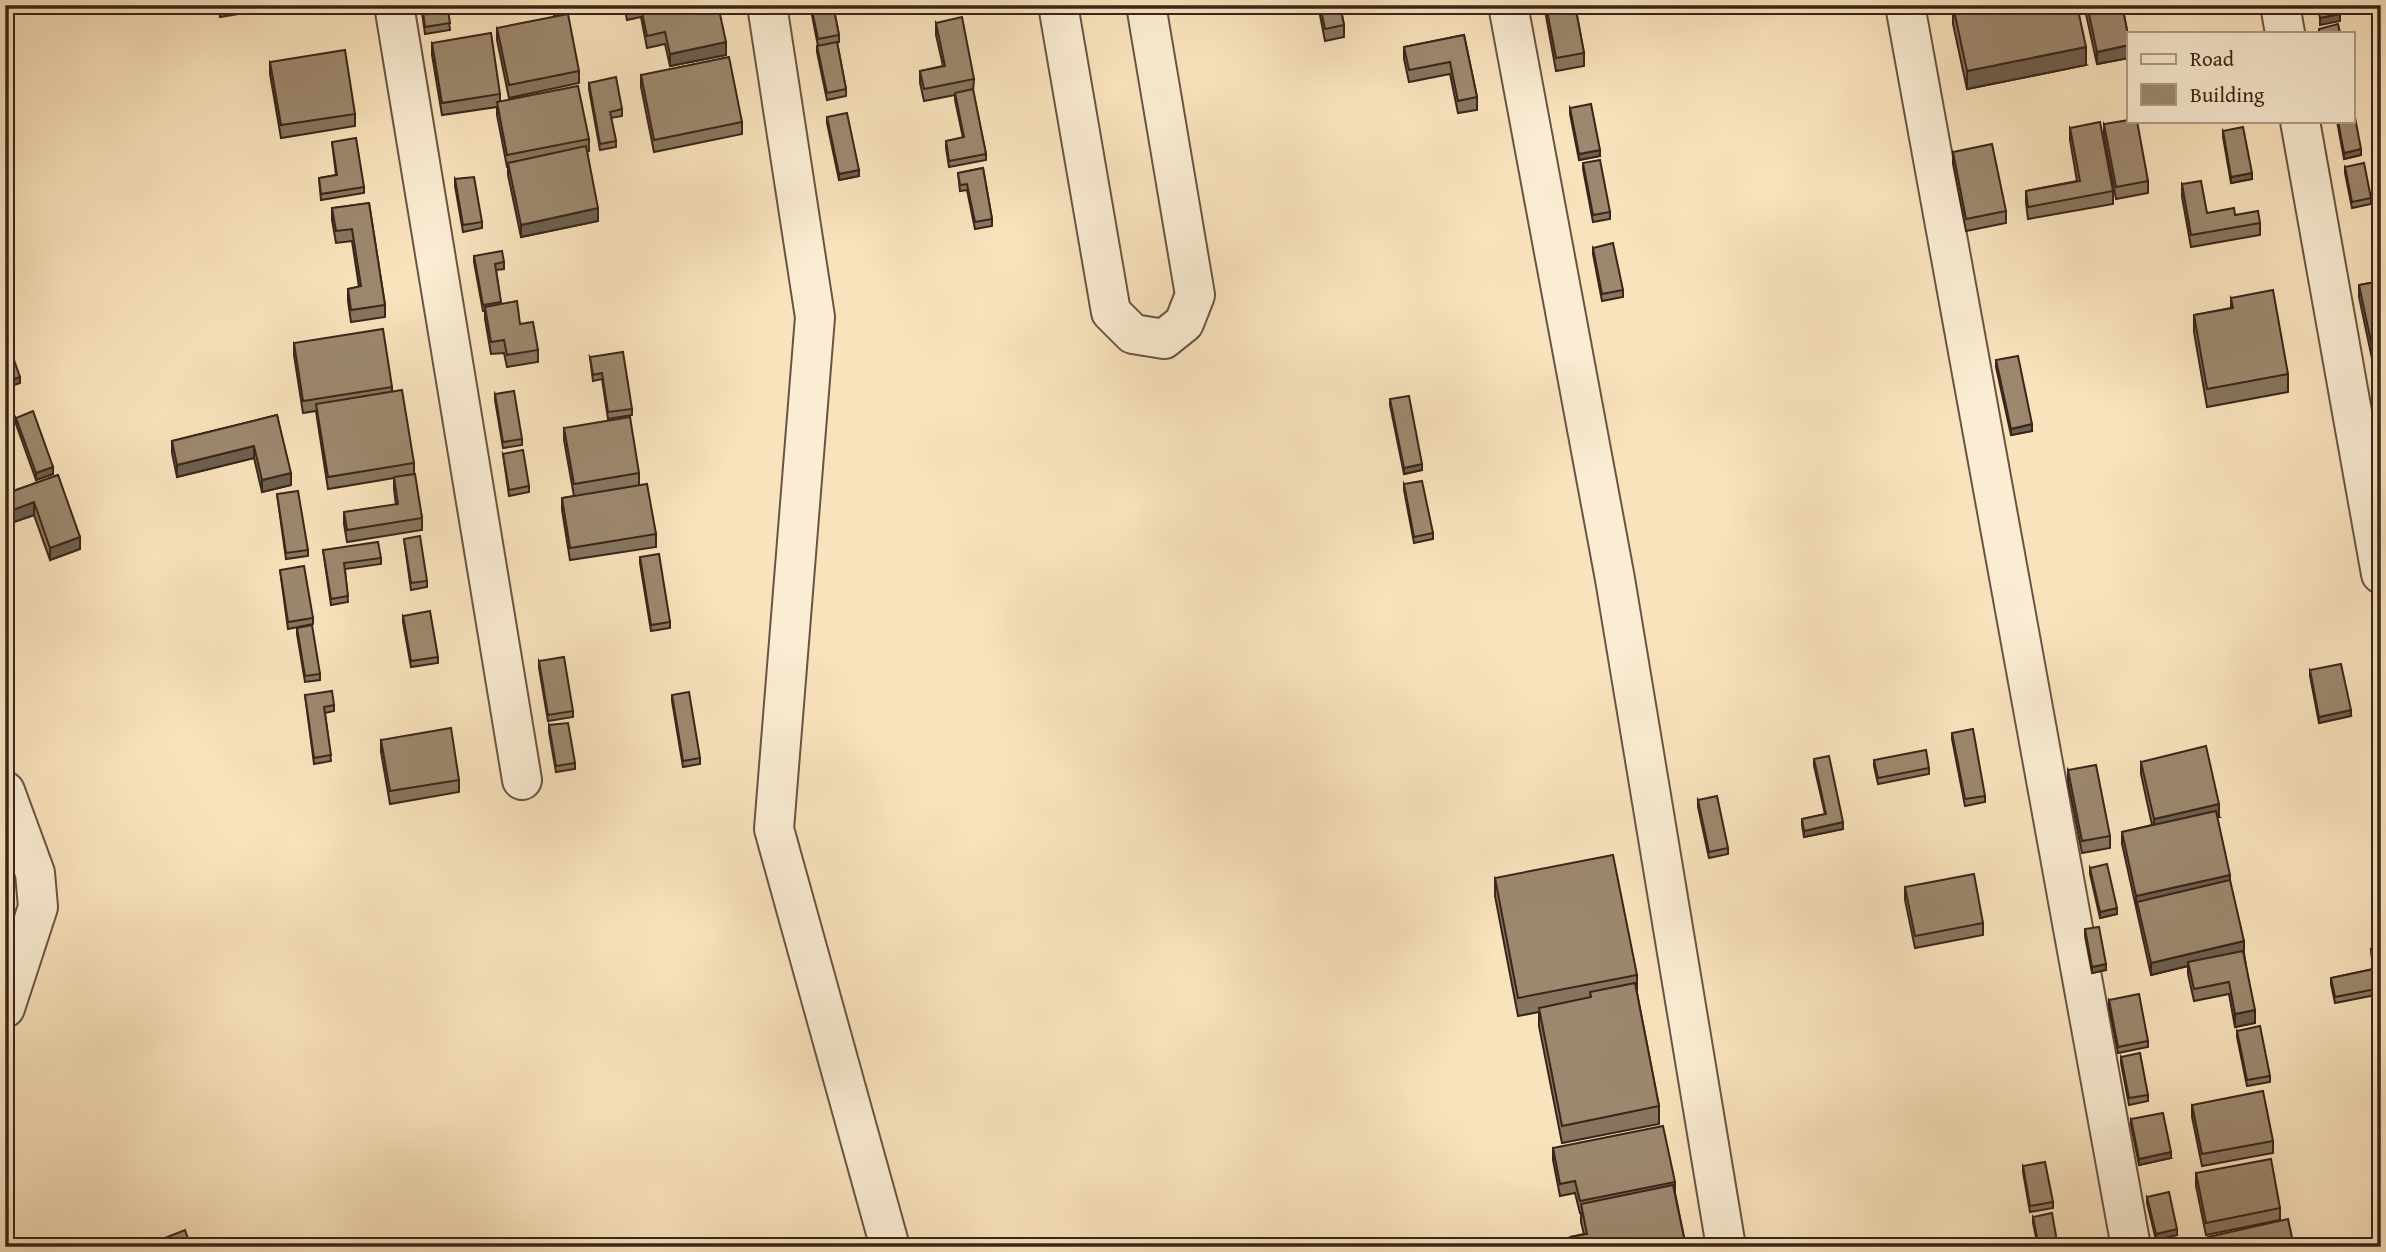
<svg xmlns="http://www.w3.org/2000/svg" width="2386" height="1252" viewBox="0 0 2386 1252" font-family="'Gentium Book Plus',serif">
<style>
.lines{fill:none;stroke-linecap:round;stroke-linejoin:round}
.street-casing{stroke:#695443;stroke-width:42}
.street{stroke:#fbedd4;stroke-width:38}
.wall{fill:#87755f;stroke:#39251a;stroke-width:2}
.shaded-wall{fill:#6e5f4e;stroke:#39251a;stroke-width:2}
.building{fill:#9d886f;stroke:#39251a;stroke-width:2}
</style>
<rect width="100%" height="100%" fill="#f9e3bd"/>
<filter id="stains"><feTurbulence type="fractalNoise" baseFrequency=".00286" numOctaves="4"/><feColorMatrix values="0 0 0 0 .2 0 0 0 0 .09 0 0 0 0 .02 0 0 0 .5 -.17"/></filter>
<radialGradient id="worn" r=".72"><stop offset=".6" stop-color="#630" stop-opacity="0"/><stop offset="1" stop-color="#630" stop-opacity=".3"/></radialGradient>
<g class="lines">
<defs>
<path id="street" d="M394,5L522,780
M767,5L815,317L774,829L890,1247
M1058,5L1111,312L1133,334L1164,339L1184,323L1195,295L1146,5
M1508,5L1615,579L1726,1247
M1905,5L2131,1247
M2280,5L2285,33
M2300,121L2381,574
M5,791L35,873L38,907L5,1008"/>
</defs>
<!-- street casing -->
<use href="#street" class="street-casing"/>
<!-- street -->
<use href="#street" class="street"/>
</g>
<!-- wall -->
<path class="wall" d="M218,5H291L220,17Z
M421,5H447L450,30L425,34Z
M553,5H593V9L554,15Z
M624,5H718L726,55L670,66L665,44L647,48L641,17L627,20Z
M810,5H833L839,35V42H837L846,89V96L827,100L817,52V46H818Z
M1318,5H1340L1344,25V37L1325,41Z
M1544,5H1575L1584,53V66L1556,71Z
M1612,5H1639L1613,10Z
M2084,5H2122L2129,40V58L2097,64Z
M1953,6L2086,65L1967,89L1953,24Z
M936,23L974,79L973,91L986,154V160L949,167L946,148V141L963,138L955,100V95L924,101L920,83V71L943,66L936,35Z
M497,28L579,71V83L509,98L497,40Z
M1464,35L1477,97V110L1458,113L1450,74L1409,82L1404,59V47Z
M432,43L500,94V102L589,139V151H587L598,221L521,237L508,175V167H507L497,115V107L442,115L432,55Z
M270,62L355,114V126L281,138L270,74Z
M641,75L742,122V134L654,152L641,87Z
M589,83L622,109V116L611,118L616,141V147L600,150L589,89Z
M1570,108L1600,156L1579,160L1570,114Z
M827,117L859,176L839,180L827,123Z
M2337,121H2353L2361,155L2344,159Z
M2104,124L2148,181V193L2116,199L2104,136Z
M2070,128L2113,191V204L2028,219L2026,203V191L2077,181L2070,140Z
M2223,131L2252,179L2231,183L2223,137Z
M332,142L364,187V193L321,200L319,178L336,175Z
M1953,152L2006,211V223L1966,231L1953,164Z
M1583,163L1610,212V219L1593,222L1583,169Z
M2345,167L2371,198V204L2352,208L2345,173Z
M983,168L992,219V226L975,229L967,190L960,191L958,173Z
M455,179L482,222V228L463,232L455,186Z
M2182,184L2207,213L2235,215L2260,223V235L2191,247L2182,197Z
M369,203L385,305V317L351,322L348,301V289L359,287L352,241L336,243L332,220V208Z
M1593,248L1623,290V297L1602,301L1593,254Z
M474,256L504,262V269L496,270L501,304L520,324L538,350V362L507,367L504,353L491,354L485,319V311H483L474,262Z
M2381,281V367L2374,368L2359,297V285Z
M2231,298L2288,374V392L2207,407L2194,332V315L2231,308Z
M294,343L392,387V392L414,463V474L422,518V530L347,542L344,524V512L396,505L394,489V478L328,489L316,411L303,413L294,355Z
M590,357L632,409V415L608,419L602,379L593,381Z
M1996,360L2032,431L2011,435L1996,367Z
M495,394L522,439V445L503,448L495,400Z
M1390,399L1422,470L1404,474L1390,405Z
M277,415L291,485L262,492L254,458L177,477L172,453V441Z
M16,418L53,474L36,480L16,424Z
M564,428L639,473V485L656,534V547L570,560L562,510V498L574,496L564,440Z
M503,454L529,486V492L509,496Z
M58,475L80,549L50,560L34,515L5,525V494Z
M1404,484L1433,533V539L1414,543L1404,490Z
M277,494L308,550V556L286,559Z
M404,539L427,581V587L411,590Z
M323,550L381,558V564L345,569L348,602L331,605Z
M640,557L670,622V628L651,631L640,563Z
M280,570L313,618V624L288,629Z
M403,616L438,657V663L411,667L403,622Z
M297,628L320,674V680L305,682L297,634Z
M539,661L573,711V717L548,721L539,668Z
M2310,670L2351,716L2319,723L2310,676Z
M305,695L334,705V711L325,713L331,761L314,764Z
M672,695L700,758V764L683,767L672,701Z
M549,725L575,763V769L556,772L549,732Z
M1952,733L1985,796V802L1965,806L1952,739Z
M381,740L459,780V792L390,804L381,752Z
M1814,759L1843,829L1804,837L1802,825V819L1825,814L1814,766Z
M1874,760L1929,768V774L1878,784L1874,766Z
M2141,762L2219,817H2217L2244,953L2255,1023L2235,1027L2229,994L2194,1001L2188,974V966L2151,975L2122,844V832L2152,825L2141,774Z
M2068,770L2110,836V848L2082,853L2068,782Z
M1698,800L1728,848V854L1709,858L1698,807Z
M2090,868L2117,914L2100,918L2090,874Z
M1495,878L1637,975V993L1659,1106V1124L1562,1143L1539,1026V1012L1518,1016L1495,896Z
M1905,887L1983,923V935L1915,948L1905,900Z
M2085,929L2106,970L2092,973L2085,936Z
M2381,948V994L2335,1003L2331,984V978L2373,969L2371,949Z
M2109,1000L2148,1041V1047L2118,1053L2109,1007Z
M2237,1031L2270,1076V1082L2247,1086L2237,1037Z
M2121,1057L2148,1095V1101L2129,1105L2121,1063Z
M2192,1105L2273,1141V1153L2202,1166L2192,1117Z
M2131,1119L2171,1158L2139,1165L2131,1125Z
M1553,1148L1675,1182V1193L1686,1247H1570V1237L1584,1234L1581,1222V1213H1580L1575,1193L1560,1196L1553,1160Z
M2023,1166L2053,1202V1208L2030,1212L2023,1172Z
M2196,1173L2280,1208V1220L2206,1235L2196,1186Z
M2147,1197L2177,1235L2156,1240L2147,1203Z
M2033,1217L2058,1247H2038L2033,1223Z"/>
<!-- shaded-wall -->
<path class="shaded-wall" d="M1931,5H1947L1931,9Z
M2340,14V21L2320,25V18Z
M726,42V55L670,66V54Z
M2129,45V58L2097,64V52Z
M2086,47V65L1967,89V71Z
M2361,149V155L2344,159V153Z
M1600,150V156L1579,160V154Z
M859,170V176L839,180V174Z
M2252,173V179L2231,183V177Z
M598,208V221L521,237V225Z
M8,344V350L5,351V345Z
M20,377V383L5,388V382Z
M2032,424V431L2011,435V429Z
M254,446V458L177,477V465Z
M1422,464V470L1404,474V468Z
M53,467V474L36,480V473Z
M291,473V485L262,492V480Z
M34,502V515L5,525V513Z
M80,537V549L50,560V548Z
M2351,710V716L2319,723V717Z
M2219,804V817L2154,831V819Z
M1843,822V829L1804,837V831Z
M2230,875V887L2137,902L2136,908V896Z
M2117,908V914L2100,918V912Z
M2244,941V953L2188,962V966L2151,975V963Z
M2106,964V970L2092,973V967Z
M2255,1010V1023L2235,1027V1014Z
M2171,1152V1158L2139,1165V1159Z
M2177,1229V1235L2156,1240V1234Z"/>
<!-- building -->
<path class="building" d="M422,5H447L450,23L425,27Z
M654,5H718L726,42L670,54L665,32L647,36L641,8Z
M811,5H833L839,35L818,39Z
M1320,5H1340L1344,25L1325,29Z
M1546,5H1575L1584,53L1556,58Z
M1959,5H2077L2086,47L1967,71L1953,6Z
M2087,5H2122L2129,40V45L2097,52Z
M2317,5H2338L2340,14L2320,18Z
M568,14L579,71L509,85L497,28Z
M962,17L974,79L924,89L920,71L945,66L936,23Z
M2338,24L2340,33H2319V29Z
M491,33L500,94L442,103L432,43Z
M1464,35L1477,97L1458,101L1450,62L1409,70L1404,47Z
M837,42L846,89L827,93L817,46Z
M345,50L355,114L281,125L270,62Z
M729,57L742,122L654,140L641,75Z
M616,77L622,109L610,112L616,141L600,144L589,83Z
M578,86L589,139L507,155L497,102Z
M973,89L986,154L949,161L946,141L964,137L955,93Z
M1591,104L1600,150L1579,154L1570,108Z
M2353,107L2361,149L2344,153L2338,121H2353Z
M847,113L859,170L839,174L827,117Z
M2129,120V121H2137L2148,181L2116,187L2104,124Z
M2100,122L2113,191L2028,207L2026,191L2080,181L2070,128Z
M2243,127L2252,173L2231,177L2223,131Z
M356,138L364,187L321,194L319,178L337,175L332,142Z
M1992,144L2006,211L1966,219L1953,152Z
M586,146L598,208L521,225L508,163Z
M1600,160L1610,212L1593,215L1583,163Z
M2364,163L2371,198L2352,202L2345,167Z
M983,168L992,219L975,222L967,184L960,185L958,173Z
M474,177L482,222L463,225L455,179Z
M2201,181L2207,213L2234,208L2235,215L2258,211L2260,223L2191,235L2182,184Z
M369,203L385,305L351,310L348,289L361,286L352,229L336,231L332,208Z
M1613,243L1623,290L1602,294L1593,248Z
M502,251L504,262L495,264L501,302L483,305L474,256Z
M2381,281V355L2374,356L2359,285Z
M2273,290L2288,374L2207,389L2194,315L2233,308L2231,298Z
M517,301L520,324L533,322L538,350L507,355L504,340L491,342L485,307Z
M383,329L392,387L303,401L294,343Z
M5,335L8,344L5,345Z
M623,352L632,409L608,412L602,373L593,375L590,357Z
M2018,356L2032,424L2011,429L1996,360Z
M14,360L20,377L5,382V363Z
M402,390L414,463L328,477L316,404Z
M514,391L522,439L503,442L495,394Z
M1409,396L1422,464L1404,468L1390,399Z
M33,411L53,467L36,473L16,418Z
M277,415L291,473L262,480L254,446L177,465L172,441Z
M630,417L639,473L574,484L564,428Z
M523,450L529,486L509,490L503,454Z
M415,474L422,518L347,530L344,512L398,504L394,477Z
M58,475L80,537L50,548L34,502L5,513V494Z
M1422,481L1433,533L1414,537L1404,484Z
M647,484L656,534L570,548L562,498Z
M298,491L308,550L286,553L277,494Z
M420,536L427,581L411,583L404,539Z
M378,542L381,558L344,563L348,596L331,599L323,550Z
M659,554L670,622L651,625L640,557Z
M304,566L313,618L288,622L280,570Z
M430,611L438,657L411,661L403,616Z
M312,625L320,674L305,676L297,628Z
M564,657L573,711L548,715L539,661Z
M2341,664L2351,710L2319,717L2310,670Z
M332,691L334,705L324,707L331,755L314,758L305,695Z
M689,692L700,758L683,761L672,695Z
M568,723L575,763L556,766L549,725Z
M451,728L459,780L390,791L381,740Z
M1973,729L1985,796L1965,799L1952,733Z
M2206,746L2219,804L2154,819L2141,762Z
M1926,750L1929,768L1878,778L1874,760Z
M1829,756L1843,822L1804,831L1802,819L1826,814L1814,759Z
M2096,765L2110,836L2082,841L2068,770Z
M1717,796L1728,848L1709,852L1698,800Z
M2216,811L2230,875L2136,896L2122,832Z
M1613,855L1637,975L1518,998L1495,878Z
M2107,864L2117,908L2100,912L2090,868Z
M1974,874L1983,923L1915,936L1905,887Z
M2230,880L2244,941L2151,963L2137,902Z
M2099,927L2106,964L2092,967L2085,929Z
M2381,948V988L2335,997L2331,978L2374,969L2371,949Z
M2243,951L2255,1010L2235,1014L2229,982L2194,989L2188,962Z
M1635,983L1659,1106L1562,1126L1539,1008L1591,997L1590,992Z
M2139,994L2148,1041L2118,1047L2109,1000Z
M2260,1026L2270,1076L2247,1080L2237,1031Z
M2140,1053L2148,1095L2129,1098L2121,1057Z
M2263,1091L2273,1141L2202,1154L2192,1105Z
M2163,1113L2171,1152L2139,1159L2131,1119Z
M1663,1126L1675,1182L1580,1201L1575,1181L1560,1184L1553,1148Z
M2271,1159L2280,1208L2206,1223L2196,1173Z
M2045,1162L2053,1202L2030,1206L2023,1166Z
M1673,1185L1686,1247H1572L1570,1237L1587,1234L1581,1204Z
M2169,1192L2177,1229L2156,1234L2147,1197Z
M2052,1213L2058,1247H2039L2033,1217Z
M2288,1219L2294,1247H2210L2208,1237Z
M185,1230L191,1247H142Z"/>
<!-- margin -->
<rect width="2386" height="1252" fill="none" stroke="#f9e3bd" stroke-width="28"/>
<rect x="7" y="7" width="2372" height="1238" fill="none" stroke="#39251a" stroke-width="3.5"/>
<rect x="14" y="14" width="2358" height="1224" fill="none" stroke="#39251a" stroke-width="2"/>
<!-- legend -->
<rect x="2127" y="32" width="228" height="91" fill="#fbedd4" stroke="#ad9d8a" stroke-width="2"/>
<rect x="2141" y="54" width="35" height="10" fill="#fbedd4" stroke="#ad9d8a" stroke-width="2"/>
<text x="2190" y="66" font-size="21" fill="#39251a">Road</text>
<rect x="2141" y="84" width="35" height="21" fill="#9d886f" stroke="#ad9d8a" stroke-width="2"/>
<text x="2190" y="102" font-size="21" fill="#39251a">Building</text>
<rect width="100%" height="100%" filter="url(#stains)"/>
<rect width="100%" height="100%" fill="url(#worn)"/>
</svg>
